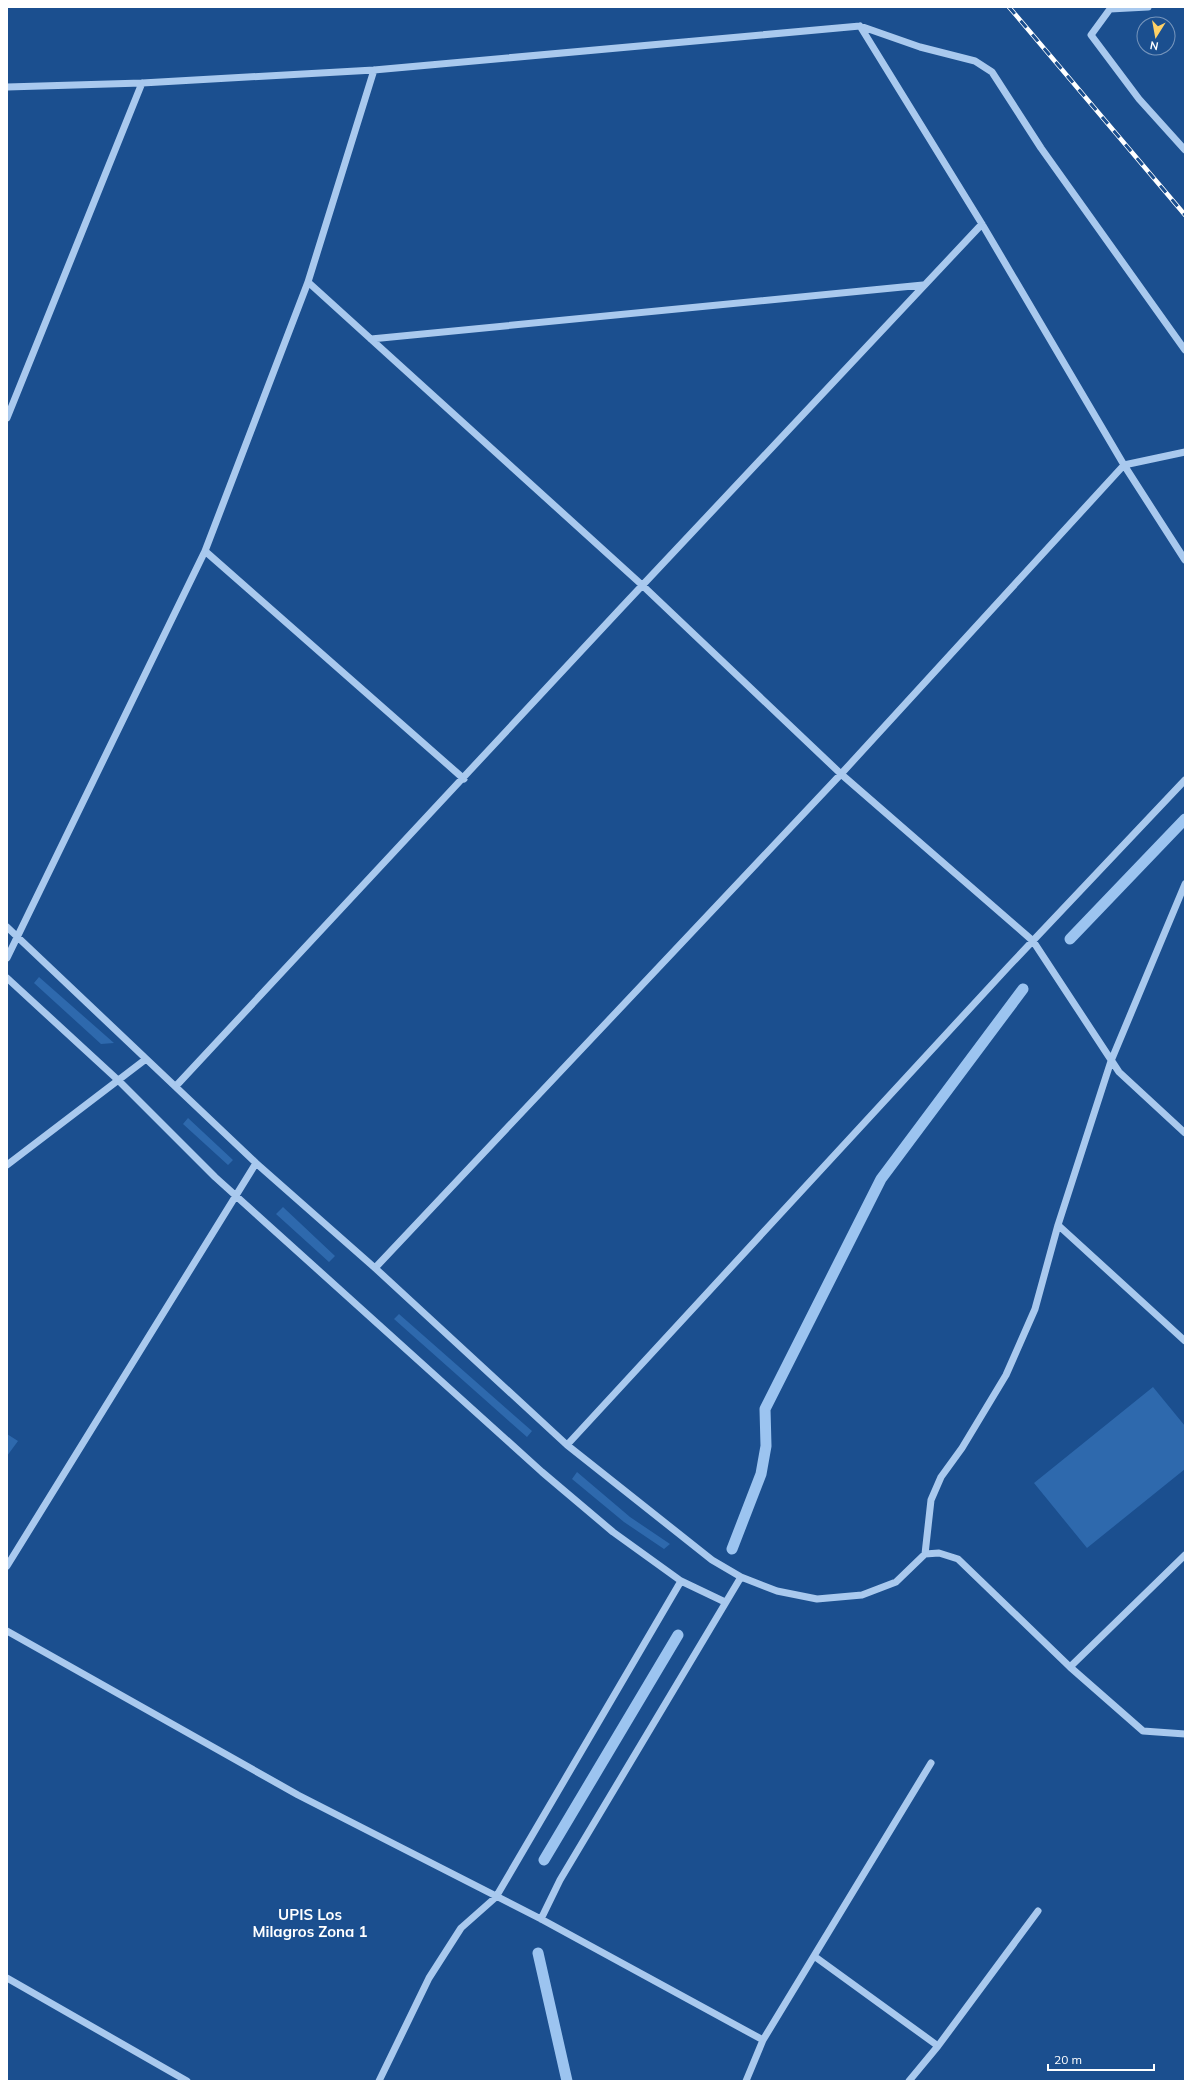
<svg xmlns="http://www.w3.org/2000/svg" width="1192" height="2088" viewBox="0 0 1192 2088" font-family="Mulish,sans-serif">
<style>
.green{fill:#2e69ad}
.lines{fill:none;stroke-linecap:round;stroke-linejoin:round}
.stream{stroke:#9cc4f0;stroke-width:11}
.minor{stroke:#a9c9ee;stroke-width:7}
.rail-casing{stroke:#fff;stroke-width:4.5}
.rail{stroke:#1b4f8f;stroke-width:3;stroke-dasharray:9;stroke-linecap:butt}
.labels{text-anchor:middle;stroke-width:3;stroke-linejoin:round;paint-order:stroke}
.neighbourhood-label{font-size:15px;font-weight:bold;fill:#fff;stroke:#1b4f8f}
</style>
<rect width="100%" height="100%" fill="#1b4f8f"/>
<!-- green -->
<path class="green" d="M39,977L114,1043L101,1044L34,983Z
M188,1118L233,1160L228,1165L183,1124Z
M283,1207L335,1256L329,1262L276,1214Z
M399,1314L532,1431L527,1437L394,1319Z
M1153,1387L1185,1426V1469L1087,1548L1034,1483Z
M7,1434L18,1441L7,1456Z
M577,1472L630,1517L670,1544L664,1549L624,1522L572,1479Z"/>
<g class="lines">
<!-- stream -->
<path class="stream" d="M1070,939L1185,819
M732,1549L761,1474L766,1446L765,1409L881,1179L1023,989
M544,1860L678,1635
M538,1953L567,2081"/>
<!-- minor -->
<path class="minor" d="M1148,7L1110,9L1091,35L1139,99L1185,150
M860,26L982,224L1124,465L1185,560
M7,87L142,83L374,70L860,26L920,47L975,61L992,72L1041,148L1185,350
M308,282L642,585L841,774L1033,941L1119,1072L1185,1133
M371,339L923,285
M7,418L142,83
M205,551L464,779
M1185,884L1111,1061L1058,1225L1185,1341
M7,927L256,1163L375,1268L567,1445L712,1560L741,1577L777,1591L817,1599L862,1595L896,1582L925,1554L939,1553L958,1559L1070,1667L1143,1731L1185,1734
M7,958L205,551L308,282L374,70
M7,978L119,1081L215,1177L542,1472L613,1532L681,1581L725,1602
M176,1086L622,607L982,224
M7,1165L146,1059
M375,1268L841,774L1124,465L1185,452
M567,1445L1009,966L1185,780
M925,1554L931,1500L941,1477L962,1448L1006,1375L1035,1309L1058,1225
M7,1566L256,1163
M7,1631L298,1795L541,1919L763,2040
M1070,1667L1185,1555
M541,1919L560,1880L741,1577
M814,1956L938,2046
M7,1978L187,2081
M379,2081L429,1978L461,1928L496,1897L681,1581
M746,2081L763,2040L931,1763
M909,2081L938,2046L1038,1911"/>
<defs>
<path id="rail" d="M1009,7L1185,215"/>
</defs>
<!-- rail casing -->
<use href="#rail" class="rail-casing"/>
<!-- rail -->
<use href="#rail" class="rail"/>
</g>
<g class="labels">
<!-- neighbourhood labels -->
<g class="neighbourhood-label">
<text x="310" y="1920">UPIS Los<tspan x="310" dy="17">Milagros Zona 1</tspan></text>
</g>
</g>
<!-- border -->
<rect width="1192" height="2088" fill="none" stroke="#ffffff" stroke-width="16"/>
<!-- north arrow -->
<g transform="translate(1156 36) rotate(191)"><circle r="19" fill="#1b4f8f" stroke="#7695bc"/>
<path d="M0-3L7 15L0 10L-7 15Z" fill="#ffd166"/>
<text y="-6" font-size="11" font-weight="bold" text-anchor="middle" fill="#ffffff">N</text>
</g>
<!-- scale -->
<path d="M1048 2064v6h106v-6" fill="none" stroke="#ffffff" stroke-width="2"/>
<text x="1054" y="2064" font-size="12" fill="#ffffff" stroke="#1b4f8f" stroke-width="3" paint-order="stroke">20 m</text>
</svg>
